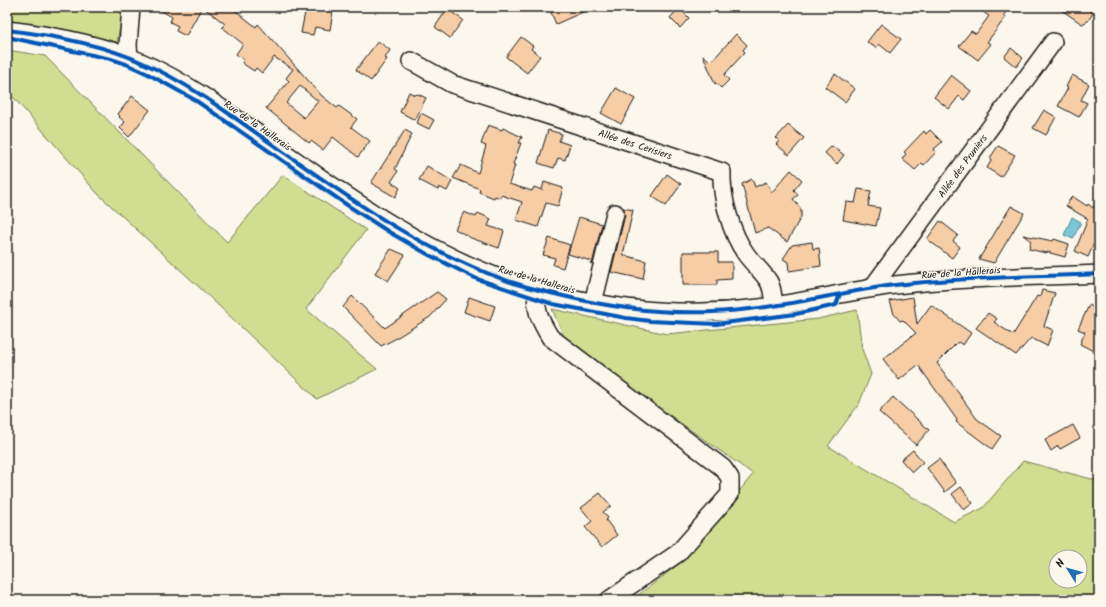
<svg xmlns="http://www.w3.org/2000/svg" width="1106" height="607" viewBox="0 0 1106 607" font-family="Kalam,sans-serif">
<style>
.green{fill:#d1dd90;stroke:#767c56;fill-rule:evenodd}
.water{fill:#79c7d7;stroke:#54838c}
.building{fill:#f7cda6;stroke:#1c1c1c;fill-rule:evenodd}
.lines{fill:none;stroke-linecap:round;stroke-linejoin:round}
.minor-casing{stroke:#1c1c1c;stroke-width:20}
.minor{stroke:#fbf7ec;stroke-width:17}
.cycleway-casing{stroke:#fbf7ec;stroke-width:6}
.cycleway{stroke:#0057b8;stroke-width:4}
.labels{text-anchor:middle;stroke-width:3;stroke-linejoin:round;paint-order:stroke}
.street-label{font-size:10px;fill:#1c1c1c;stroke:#fbf7ec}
</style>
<rect width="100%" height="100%" fill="#fbf7ec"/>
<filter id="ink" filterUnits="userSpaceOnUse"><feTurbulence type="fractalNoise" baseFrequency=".025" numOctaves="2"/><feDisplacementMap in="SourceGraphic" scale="8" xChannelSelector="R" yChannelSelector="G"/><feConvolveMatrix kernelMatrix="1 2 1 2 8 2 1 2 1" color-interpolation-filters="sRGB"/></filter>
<g filter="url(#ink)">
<!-- green -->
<path class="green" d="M7,7H124L117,42L70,31L7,23Z
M7,50L45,56L227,242L283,175L366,230L306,309L377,369L317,399L199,287L97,193L7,90Z
M552,309L667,334L818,319L857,310L862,349L871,374L859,404L828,446L954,522L983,508L1023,461L1099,481V600H632L684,560L753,474L567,343ZM1056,557H1080V581H1056Z"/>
<!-- water -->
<path class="water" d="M1072,217L1081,222L1073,239L1064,235Z"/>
<!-- building -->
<path class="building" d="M155,7H202L186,36L176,31L178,26L170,22L172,17Z
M203,7H231L256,27L258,24L322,96L337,108L339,106L357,119L351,127L370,141L358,157L333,137L323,150L311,141L309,143L266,108L289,81L286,78L293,69L274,57L262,73L256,68L254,71L242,63L244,60L236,54L243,44L222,27L225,24ZM300,86L318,101L320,99L304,118L286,103Z
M306,7H325L324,10L333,11L330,30L315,27L313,35L301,33Z
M558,7H594L556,24L550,10Z
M976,7H1010L1003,16L1006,17L987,42L991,44L978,60L959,46L971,31L976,34L989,16Z
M1057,7H1084L1093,13L1088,21L1082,24Z
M679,8L689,18L680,28L670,18Z
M447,9L463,20L450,38L435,27Z
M881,24L901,39L890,53L879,44L876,48L867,42Z
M736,34L747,45L743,50L745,52L724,75L729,80L721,88L716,83L715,84L703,55L711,62Z
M521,37L533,46L531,49L540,56L527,73L506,57Z
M378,41L390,50L385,58L387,59L371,81L356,70Z
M1011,48L1023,58L1016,67L1004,57Z
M835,74L855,89L845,102L825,87Z
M951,75L971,91L964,100L959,96L949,109L934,97Z
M1072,75L1089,84L1081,100L1087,103L1079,117L1058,106L1068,88L1066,87Z
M616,88L635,99L621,124L601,113Z
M409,92L415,95L418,94L426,98L415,120L400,112Z
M132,96L150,110L129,137L120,128L125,122L119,117L120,116L118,114Z
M1044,110L1056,117L1046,135L1033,128Z
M421,113L434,120L429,129L417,123Z
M488,125L502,130L503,128L522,137L519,143H521L513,164L515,165L509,184L532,191L534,187L542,190L544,182L563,188L558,206L546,203L538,227L516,220L522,202L501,195L500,198L495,196L494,198L479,192L480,189L453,178L461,165L478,173L486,146L481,144Z
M788,125L804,138L789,155L776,144L779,141L776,138Z
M405,130L412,134L395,169L398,171L391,182L400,188L395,197L371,183Z
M548,130L562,134L559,141L570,145L565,160L558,158L554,168L538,163Z
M930,130L942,142L934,149L936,152L924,165L922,163L915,170L902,159L906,154L904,152L924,131L926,134Z
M832,146L844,155L837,164L825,153Z
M998,146L1015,155L1001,177L987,168L992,159L990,158Z
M427,166L452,181L447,191L439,187L438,190L419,180Z
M791,170L802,180L794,190L798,195L793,199L801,209V217L787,242L768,228L755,233L742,184L752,179L755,187L766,182L772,192Z
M667,174L681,184L666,206L652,196Z
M858,189L871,191L868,206L880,208L876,226L843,220L846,202L855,203Z
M1099,195V232L1088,257L1075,251L1088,219L1066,206L1072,196L1087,206L1088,204L1093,208Z
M1011,206L1024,213L994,263L979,259Z
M623,208L633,210L623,255L646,261L643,279L611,272L625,215Z
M464,212L476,217L478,213L491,219L488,226L504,231L499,248L471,238L455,229Z
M579,217L602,224L592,264L590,263L591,261L568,254Z
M940,221L958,235L953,241L960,247L952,258L927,239Z
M1023,235L1053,241L1054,239L1069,244L1065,257L1047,252L1046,253L1029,249L1031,241Z
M549,238L570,245L563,268L553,265L555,258L543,255Z
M812,242L813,249L819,248L821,266L789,271L788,262L783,259L792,245Z
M391,249L405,255L388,281L375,273Z
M683,252H718V262H732V279L717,280V285H683Z
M1042,290L1055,293L1044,326L1053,330L1047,346L1031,338L1016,355L976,328L988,313L997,319L994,322L1013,335L1037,296L1040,297Z
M437,292L446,299L430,317L393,340L381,346L343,307L352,296L385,328Z
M469,297L495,306L490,321L464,312Z
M913,297L917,324L931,305L971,333L963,345L958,342L937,363L977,419L1001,436L992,449L956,422L957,420L918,365L899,380L883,359L916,333L903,320L900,321L894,314L890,301Z
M1089,305L1099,310V354L1080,344L1085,332L1078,329Z
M893,397L929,430L916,445L879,412Z
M1073,425L1080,438L1060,449L1058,446L1051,451L1045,440Z
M913,450L923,462L912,472L901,460Z
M939,459L956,483L945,492L927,468Z
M961,487L973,503L964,510L952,494Z
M600,493L611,506L603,512L608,518L606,520L617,535L602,547L585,527L592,521L581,508Z"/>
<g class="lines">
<defs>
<g id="minor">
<path d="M7,30C50,35 104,45 143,63C186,82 224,110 262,137C342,193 415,248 508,281C525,287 542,291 559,295C623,311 684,317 750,309C799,304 846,291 895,285C962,277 1031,277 1099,274"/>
<path d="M129,57L128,45L131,7"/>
<path id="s1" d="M411,61L452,84L722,172C721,197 731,233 746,254C753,264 763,272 769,282C773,289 773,299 774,306"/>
<path id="s2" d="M872,288L1053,42"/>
<path d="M538,290C533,308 541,322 550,337L723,468L730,478V494L678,553L609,600"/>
<path d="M593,303L615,213"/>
</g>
</defs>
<!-- minor casing -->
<use href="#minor" class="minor-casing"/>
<!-- minor -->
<use href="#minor" class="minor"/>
<defs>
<path id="cycleway" d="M7,30C50,35 104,45 143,63C186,82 224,110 262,137C342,193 415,248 508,281C525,287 542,291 559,295C623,311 684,317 750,309C799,304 846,291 895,285C962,277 1031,277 1099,274
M7,37L111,59L126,64L148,74L195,100L347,205L389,232L429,255L477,279L553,304L626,318L650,321L716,324L796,314L836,305L840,294"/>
</defs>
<!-- cycleway casing -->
<use href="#cycleway" class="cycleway-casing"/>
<!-- cycleway -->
<use href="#cycleway" class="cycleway"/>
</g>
</g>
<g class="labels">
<!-- street labels -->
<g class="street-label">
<text transform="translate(258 125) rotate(35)" y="4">Rue de la Hallerais</text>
<text dy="4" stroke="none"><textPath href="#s1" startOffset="240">Allée des Cerisiers</textPath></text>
<text dy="4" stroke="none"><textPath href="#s2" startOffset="152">Allée des Pruniers</textPath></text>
<text transform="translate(961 272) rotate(-4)" y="4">Rue de la Hallerais</text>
<text transform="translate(537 279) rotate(16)" y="4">Rue de la Hallerais</text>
</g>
</g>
<!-- margin -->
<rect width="1106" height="607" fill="none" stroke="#fbf7ec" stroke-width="24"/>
<rect x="12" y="12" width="1082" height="583" fill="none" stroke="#1c1c1c" stroke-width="1.5" filter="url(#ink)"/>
<!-- north arrow -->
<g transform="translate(1068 569) rotate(307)"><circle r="19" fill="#fbf7ec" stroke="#a29f99"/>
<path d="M0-3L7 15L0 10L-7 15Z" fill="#1f6fb2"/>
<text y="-6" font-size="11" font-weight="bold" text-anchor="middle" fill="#1c1c1c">N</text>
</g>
</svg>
